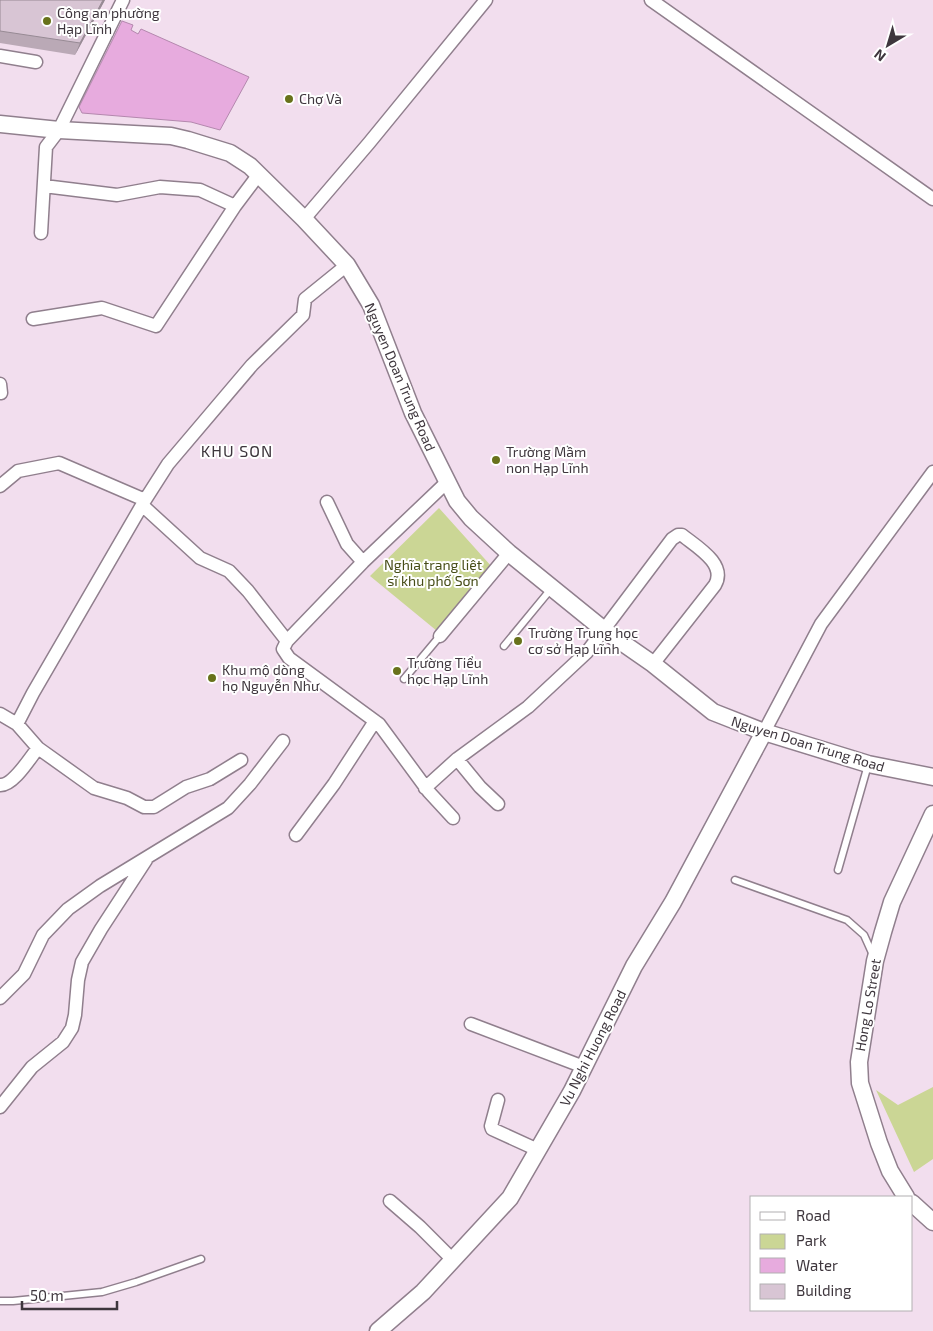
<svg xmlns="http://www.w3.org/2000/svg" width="933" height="1331" viewBox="0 0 933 1331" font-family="'Exo 2',sans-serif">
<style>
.green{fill:#cbd695}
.water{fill:#e7abde;stroke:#b488ae}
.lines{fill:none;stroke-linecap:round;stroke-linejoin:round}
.service-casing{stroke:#907f8d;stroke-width:9}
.minor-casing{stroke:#907f8d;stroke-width:15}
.tertiary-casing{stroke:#907f8d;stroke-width:19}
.service{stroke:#fff;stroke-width:6}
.minor{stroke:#fff;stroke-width:12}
.tertiary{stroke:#fff;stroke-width:16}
.wall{fill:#baa9b6}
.shaded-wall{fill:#978a94}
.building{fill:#d8c5d4;stroke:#978a94}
.poi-dot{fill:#68721b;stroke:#fff;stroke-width:2}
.labels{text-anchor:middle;stroke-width:4;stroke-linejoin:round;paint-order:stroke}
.poi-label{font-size:14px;fill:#3e363d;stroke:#fff;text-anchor:start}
.street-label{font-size:14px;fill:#3e363d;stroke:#fff}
.park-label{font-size:14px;fill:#464c16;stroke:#fff}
.quarter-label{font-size:16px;letter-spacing:1px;fill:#3e363d;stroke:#fff}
</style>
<rect width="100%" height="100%" fill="#f2deee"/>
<!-- green -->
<path class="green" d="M439,508L492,567L437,631L370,576Z
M933,1087V1159L914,1172L876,1090L898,1105Z"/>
<!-- water -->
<path class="water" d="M122,21L133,25L131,30L138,34L141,29L249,77L220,130L191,122L82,113L79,107Z"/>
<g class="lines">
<defs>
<path id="service" d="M504,646L551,589
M404,679L440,636
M838,870L868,765
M735,880L847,920L864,935L873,955
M0,1301H13L102,1292L136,1282L201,1259"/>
<path id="minor" d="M651,0L933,199
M0,56L36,62
M44,186L117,195L160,187L200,190L235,206
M304,219L369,143L486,0
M41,233L46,147L59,130L123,0
M33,319L102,308L156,326L235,206L259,174
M0,384L1,393
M447,482L363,562L287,641L283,649L289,658L379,724L429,792L453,818
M0,486L18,471L59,463L145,500
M327,502L347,544L363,562
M142,505L200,558L229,571L248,591L287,641
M440,636L509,553
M0,714L17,724L38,748L94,788L127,798L144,807H154L186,787L210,779L241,760
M17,724L33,693L145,500L168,464L252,365L303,315L305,299L347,265
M764,732L821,624L933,472
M457,759L480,787L498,804
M0,785C13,786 30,758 38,748
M425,788L457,759L528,707L587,652L672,539L678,535H682C697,547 727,564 715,585L653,664
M296,835L334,784L375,721
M0,998L24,974L43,935L68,909L100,886L228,808L250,784L283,741
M471,1024L584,1067
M498,1100L491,1126L492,1129L538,1150
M0,1107L32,1067L63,1042L72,1028L75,1015L78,980L82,962L101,929L146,860
M390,1201L420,1227L453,1260"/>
<path id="tertiary" d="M0,124L59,130L171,136L188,140L230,153L250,166L304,219L347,265L371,305L413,413L457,501L471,518L509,553L604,630L653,664L713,712L764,732L868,764L933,777
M906,1197L890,1171L879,1143L860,1083L859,1062L875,961L883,932L892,902L933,814
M912,1203L933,1222
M378,1331L423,1292L510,1198L572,1091L634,966L673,902L764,732"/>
</defs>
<!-- service casing -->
<use href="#service" class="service-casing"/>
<!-- minor casing -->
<use href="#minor" class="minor-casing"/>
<!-- tertiary casing -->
<use href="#tertiary" class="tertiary-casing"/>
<!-- service -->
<use href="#service" class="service"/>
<!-- minor -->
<use href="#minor" class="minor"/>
<!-- tertiary -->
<use href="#tertiary" class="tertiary"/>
</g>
<!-- wall -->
<path class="wall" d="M0,0H105L75,55L0,43Z"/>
<!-- shaded-wall -->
<path class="shaded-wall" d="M103,0H105L75,55L80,43Z"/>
<!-- building -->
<path class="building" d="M0,0H103L80,43L0,31Z"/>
<!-- markers -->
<g class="poi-dot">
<circle cx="47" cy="21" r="5"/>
<circle cx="289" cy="99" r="5"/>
<circle cx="496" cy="460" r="5"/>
<circle cx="518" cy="641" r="5"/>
<circle cx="397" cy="671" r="5"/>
<circle cx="212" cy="678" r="5"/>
</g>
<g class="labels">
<!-- poi labels -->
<g class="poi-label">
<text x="57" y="18">Công an phường<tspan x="57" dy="16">Hạp Lĩnh</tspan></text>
<text x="299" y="104">Chợ Và</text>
<text x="506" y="457">Trường Mầm<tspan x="506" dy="16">non Hạp Lĩnh</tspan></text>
<text x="528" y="638">Trường Trung học<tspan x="528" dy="16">cơ sở Hạp Lĩnh</tspan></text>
<text x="407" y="668">Trường Tiểu<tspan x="407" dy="16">học Hạp Lĩnh</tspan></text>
<text x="222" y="675">Khu mộ dòng<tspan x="222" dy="16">họ Nguyễn Như</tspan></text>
</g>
<!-- street labels -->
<g class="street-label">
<text transform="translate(400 377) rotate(67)" y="5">Nguyen Doan Trung Road</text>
<text transform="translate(808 744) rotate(17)" y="5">Nguyen Doan Trung Road</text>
<text transform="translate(868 1005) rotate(-80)" y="5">Hong Lo Street</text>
<text transform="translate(593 1048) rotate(-63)" y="5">Vu Nghi Huong Road</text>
</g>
<!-- park labels -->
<g class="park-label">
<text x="433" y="570">Nghĩa trang liệt<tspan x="433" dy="16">sĩ khu phố Sơn</tspan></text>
</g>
<!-- quarter labels -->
<g class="quarter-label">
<text x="237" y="457">KHU SON</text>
</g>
</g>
<!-- legend -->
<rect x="750" y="1196" width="162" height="115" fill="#ffffff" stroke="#b2afb1"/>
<rect x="760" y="1212" width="25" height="8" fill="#ffffff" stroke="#b2afb1"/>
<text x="796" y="1221" font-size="15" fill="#3e363d">Road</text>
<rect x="760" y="1234" width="25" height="15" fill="#cbd695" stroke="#b2afb1"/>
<text x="796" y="1246" font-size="15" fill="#3e363d">Park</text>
<rect x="760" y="1258" width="25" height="15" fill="#e7abde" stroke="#b2afb1"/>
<text x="796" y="1271" font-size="15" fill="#3e363d">Water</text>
<rect x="760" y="1284" width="25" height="15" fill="#d8c5d4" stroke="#b2afb1"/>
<text x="796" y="1296" font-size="15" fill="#3e363d">Building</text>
<!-- north arrow -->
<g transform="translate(888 45) rotate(218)" stroke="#ffffff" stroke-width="4" paint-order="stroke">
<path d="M0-4L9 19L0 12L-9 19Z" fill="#3e363d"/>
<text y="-8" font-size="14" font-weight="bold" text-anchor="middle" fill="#3e363d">N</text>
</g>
<!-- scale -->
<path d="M22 1301v8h95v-8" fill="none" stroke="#3e363d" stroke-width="2.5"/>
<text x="30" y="1301" font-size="15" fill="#3e363d" stroke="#ffffff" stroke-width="4" paint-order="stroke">50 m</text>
</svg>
